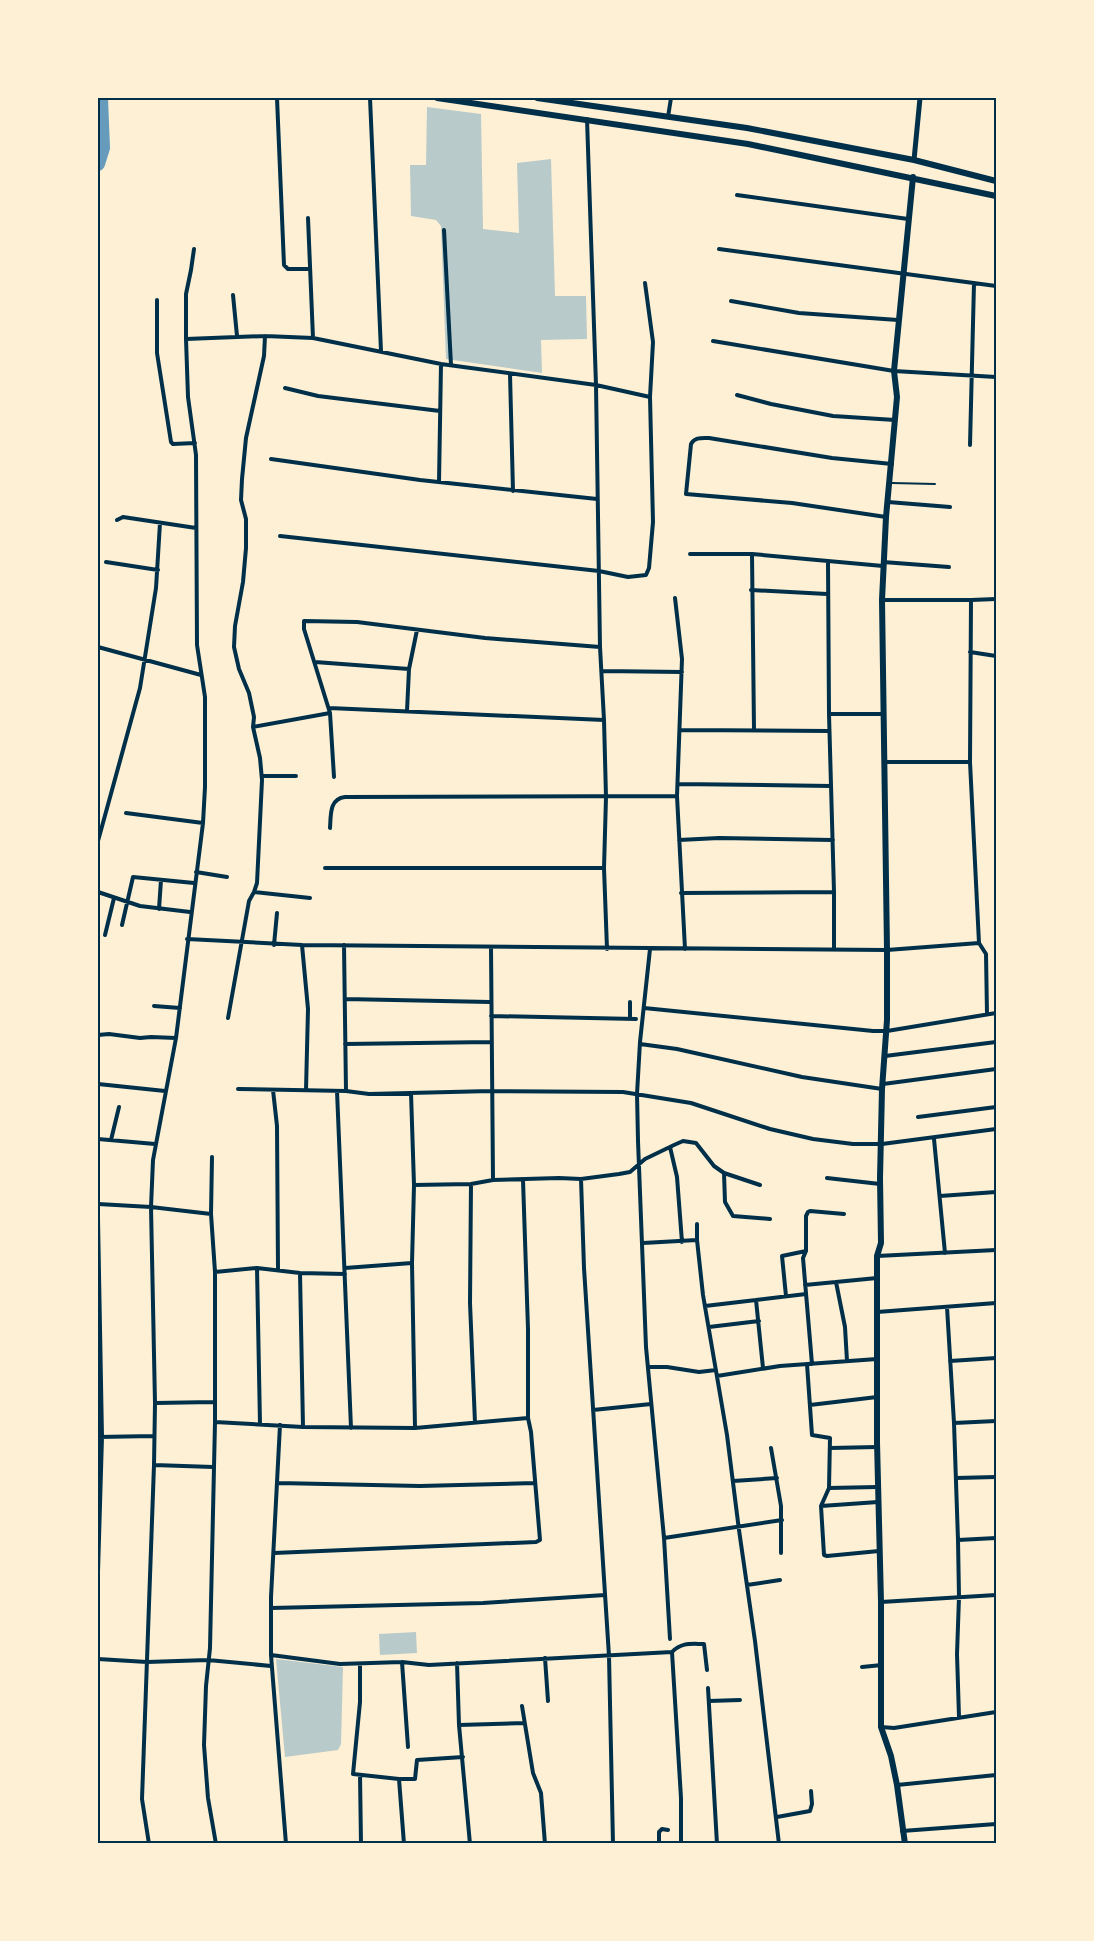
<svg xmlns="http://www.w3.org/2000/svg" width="1094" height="1941" viewBox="0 0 1094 1941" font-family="'Roboto Condensed',sans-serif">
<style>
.green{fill:#b9caca}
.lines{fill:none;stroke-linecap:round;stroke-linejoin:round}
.river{stroke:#669bbc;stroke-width:14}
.service{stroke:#003049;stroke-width:2}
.minor{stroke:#003049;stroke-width:4}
.tertiary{stroke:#003049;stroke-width:5}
.primary{stroke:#003049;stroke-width:6}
.neatline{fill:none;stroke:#003049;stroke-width:2}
</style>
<rect width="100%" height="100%" fill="#fdf0d5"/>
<!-- green -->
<path class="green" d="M427,107L481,114L483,229L519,233L517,163L551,159L555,296H586L587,339L541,340L542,373L446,359L441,226L436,220L411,216L410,165H426Z
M416,1632L417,1653L380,1655L379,1634Z
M276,1659L343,1667L341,1744L338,1750L285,1757Z"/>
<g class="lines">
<!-- river -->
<path class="river" d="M98,164L103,148L101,98"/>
<!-- service -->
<path class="service" d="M892,483L935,484"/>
<!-- minor -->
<path class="minor" d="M277,98L284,265L288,269H309
M370,98L381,351
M668,117L671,98
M587,119L596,385L600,647L604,720L606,797L604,868L607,949
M737,195L908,219
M308,218L313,338
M444,230L451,365
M719,249L996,286
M233,295L237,336
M157,300V353L171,442L173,444L195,443
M731,301L799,313L898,320
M186,339L265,336L313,338L441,364L596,385L650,397
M713,341L894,371L996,377
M510,374L513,491
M285,388L318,396L440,411
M737,395L771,404L833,416L895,420
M970,445L974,283
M271,459L420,480L597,499
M439,482L441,364
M888,502L950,507
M886,517L792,503L686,494L691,444C695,437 701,438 709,438L832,458L892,464
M117,520L123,517L196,528
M280,536L599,571L628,577L646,575L649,568L653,522L650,397L653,342L645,283
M690,554H752L883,566
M752,554L754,730
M106,562L158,570
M828,562L829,714
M883,562L949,567
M751,590L827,594
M675,598L682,659L677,796L685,949
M882,600H971L970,762L979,943L986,954L987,1014
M971,600L996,599
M98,647L201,675
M970,652L996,656
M315,662L409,669
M602,671L682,672
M329,708L604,720
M407,711L409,669L417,630
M253,727L330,713
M680,730L829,731
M884,762H970
M262,776H296
M334,777L330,713L304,629V621L357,622L485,638L600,647
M678,784L831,786
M126,813L203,823
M330,828C331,815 329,799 345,797L677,796
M679,840L719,838L833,840
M98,841L140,688L156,588L160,523
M325,868H604
M196,872L227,877
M98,892L140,906L190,912
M254,892L310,898
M681,893L834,892
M159,909L161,880
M122,925L133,877L194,883
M105,935L114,898
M187,939L302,945L887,950L979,943
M274,945L277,913
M302,945L308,1009L306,1090
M344,945L346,1091
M491,947L493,1180
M650,949L640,1042L637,1094L638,1141L646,1347L664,1538L670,1639
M834,949V892L829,714H884
M345,999L490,1002
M154,1006L180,1008
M644,1008L873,1031H887L996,1013
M491,1016L636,1019
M228,1018L249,901L254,892L257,883L262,780L260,758L253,727L254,717L249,693L239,669L234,647L235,626L243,582L246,548V519L241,500L242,479L246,438L264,356L265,336
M630,1019V1002
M98,1035L109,1034L140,1038L151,1037L176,1038
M345,1044L491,1042
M640,1044L677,1049L802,1077L882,1089
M885,1056L996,1042
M98,1084L165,1091
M883,1084L996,1069
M238,1089L346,1091L369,1094L491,1091L623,1092L691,1103L770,1129L813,1139L853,1144H882L996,1129
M273,1090L277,1126L278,1270
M337,1091L351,1428
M411,1093L414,1185L412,1263L415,1428
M918,1117L996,1107
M98,1139L155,1144
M934,1139L945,1253
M111,1140L119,1107
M670,1147L677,1177L682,1242
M212,1157L211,1214L215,1272V1422L210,1648L206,1686L204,1745L208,1798L216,1844
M724,1173L725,1202L733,1216L770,1219
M827,1178L880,1184
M581,1179L584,1268L609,1656L613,1844
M471,1184L470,1303L475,1423
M414,1185L471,1184L493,1180L559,1178L581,1179L619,1174L630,1172L645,1159L674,1145L683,1141L696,1143L714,1166L724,1173L760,1185
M940,1196L996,1192
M98,1204L151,1207L211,1214
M98,1219L102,1437L98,1572
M697,1224V1240
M643,1243L697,1240L703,1295L727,1435L739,1530L755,1641L779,1844
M877,1256L996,1250
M257,1268L260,1424
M345,1268L412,1263
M215,1272L257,1268L300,1273L345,1274
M300,1273L303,1427
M836,1282L845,1327L847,1361
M805,1285L877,1278
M786,1296L782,1256L806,1251
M705,1306L756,1300
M947,1307L954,1423L958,1540L959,1597L957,1654L959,1717
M877,1312L996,1303
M709,1327L759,1321
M950,1361L996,1358
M807,1364L812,1435L830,1438L829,1488L821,1506L824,1555L827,1556L879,1551
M812,1364L803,1258L806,1251V1216L808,1212L810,1211L844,1214
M648,1367H667L699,1372L716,1370
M763,1368L756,1300L806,1294
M717,1376L780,1366L877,1359
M155,1403L214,1402
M810,1405L877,1397
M593,1410L651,1404
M215,1422L303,1427L415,1428L528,1418
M954,1423L996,1421
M280,1425L271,1597V1655L286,1844
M98,1437L154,1436
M771,1448L781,1506V1553
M830,1448L877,1447
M154,1465L213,1467
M956,1478L996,1477
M733,1481L777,1478
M278,1483L420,1486L535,1483
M829,1488L877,1487
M821,1506L878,1502
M664,1538L782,1520
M958,1540L996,1538
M274,1553L536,1542L540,1540L531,1432L528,1418V1329L523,1180
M747,1585L780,1580
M881,1602L996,1595
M271,1608L483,1603L605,1595
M672,1652L681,1798V1844
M271,1655L340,1664L402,1662L429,1665L672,1652C682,1642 691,1644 704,1644L707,1670
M545,1658L548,1701
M98,1659L147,1662L208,1660L271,1666
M402,1662L408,1747
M457,1663L459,1725L470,1844
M360,1664V1702L353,1774L399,1779H415L417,1760L463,1757
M862,1667L882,1665
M708,1688L717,1844
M709,1701L740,1700
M522,1706L533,1773L541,1793L545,1844
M459,1725L524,1723
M881,1727L894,1728L996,1712
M360,1775L361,1844
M399,1779L404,1844
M897,1785L996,1775
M777,1817L810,1811L812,1804L811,1791
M902,1831L996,1824
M149,1844L142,1799L154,1465L155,1403L151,1207L153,1160L176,1038L203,823L205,787V697L197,645L196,455L188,397L186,339V294L191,270L194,249
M659,1844V1832L662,1829L668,1830
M766,1844L779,1843"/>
<!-- tertiary -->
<path class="tertiary" d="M914,160L920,98"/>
<!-- primary -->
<path class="primary" d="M437,98L748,144L996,196
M537,98L747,128L914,160L996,181
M905,1844L897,1785L891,1756L881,1727V1602L877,1442V1256L881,1243L880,1178L882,1089L887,1020V950L882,600L886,517L897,397L894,371L913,177"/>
</g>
<!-- border -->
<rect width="1094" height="1941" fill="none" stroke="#fdf0d5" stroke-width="198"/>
<rect x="99" y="99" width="896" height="1743" class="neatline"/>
</svg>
